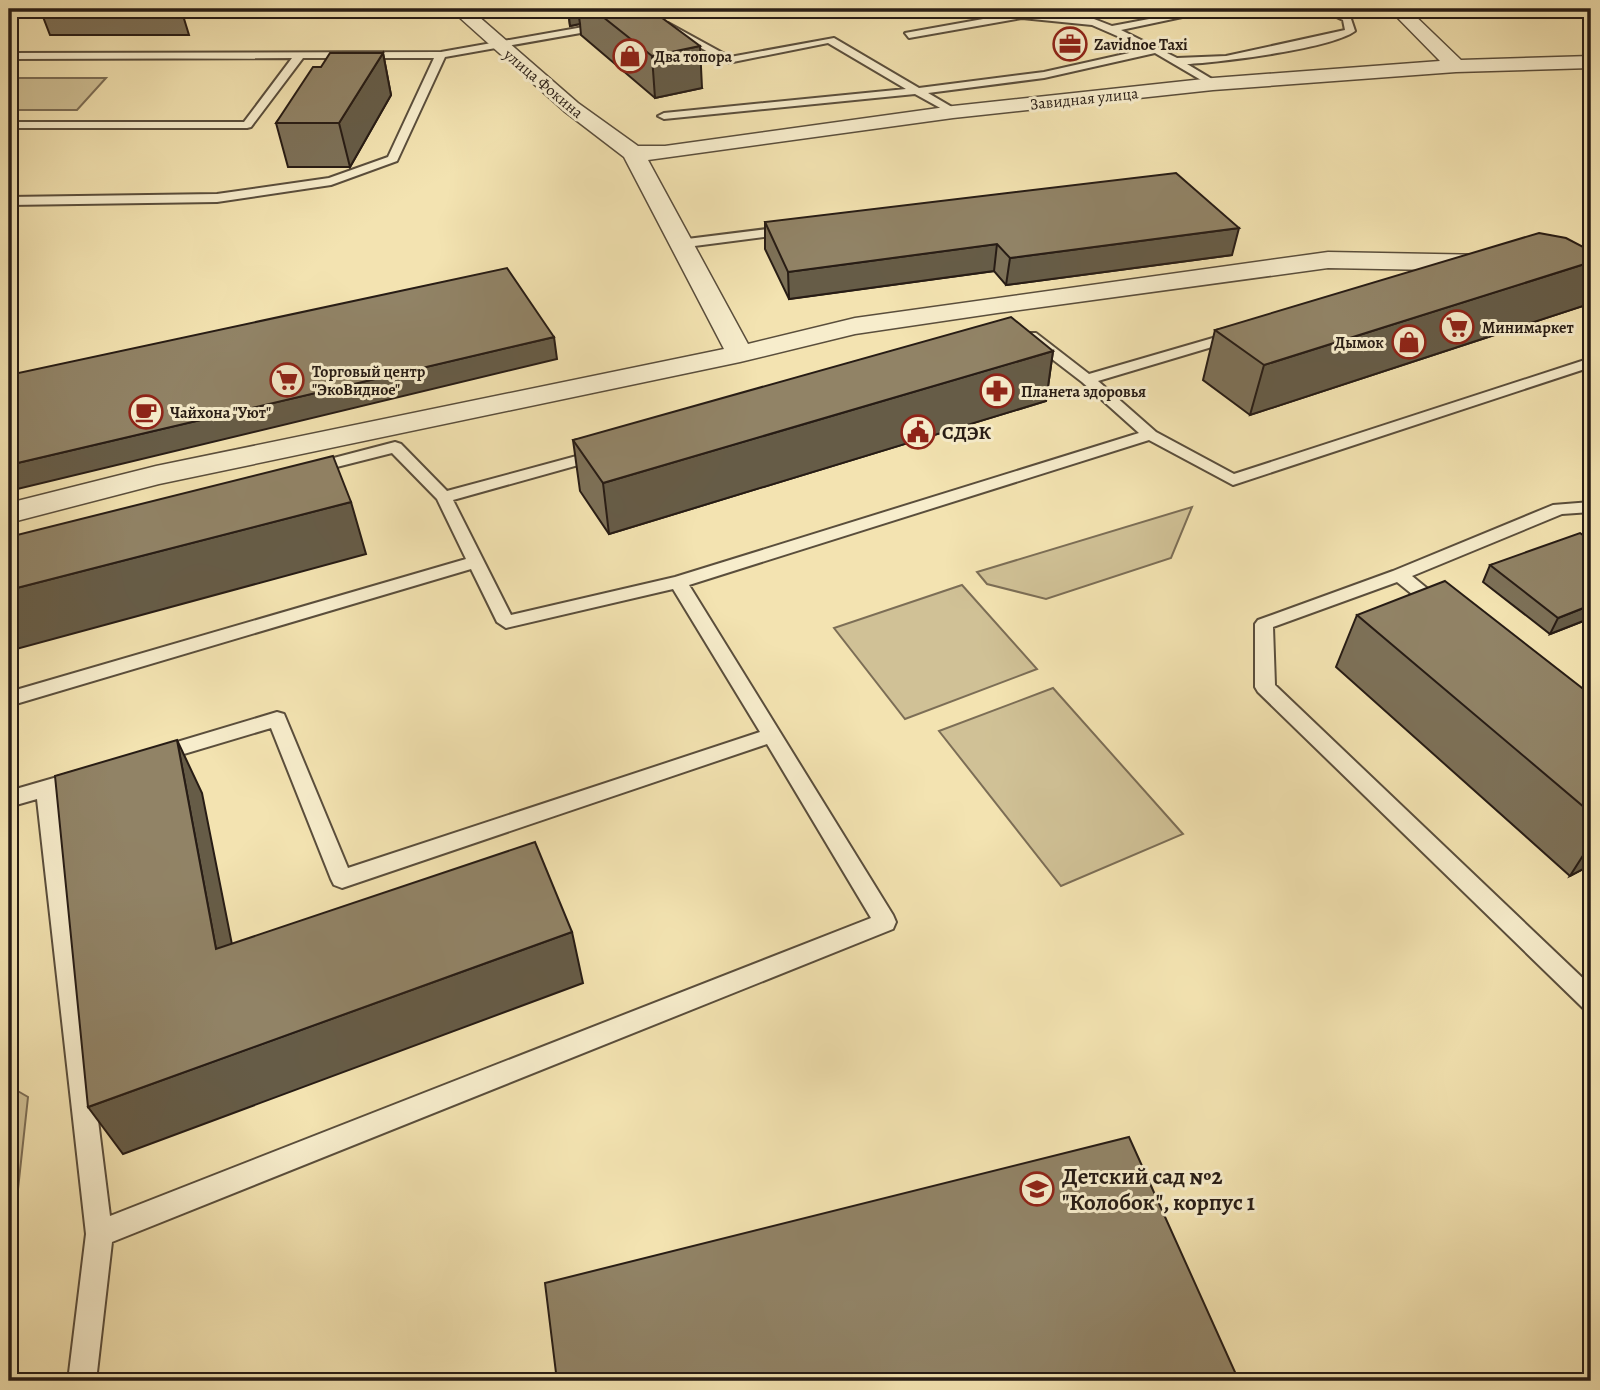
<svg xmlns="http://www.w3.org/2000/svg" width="1600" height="1390" viewBox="0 0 1600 1390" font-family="Alegreya,serif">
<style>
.green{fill:#d0c196;stroke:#7c6e56;stroke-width:2}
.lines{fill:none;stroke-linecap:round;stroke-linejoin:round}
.service-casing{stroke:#5a4e3c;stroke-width:4}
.minor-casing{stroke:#5a4e3c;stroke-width:3}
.service{fill:#f7edcc;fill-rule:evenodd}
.minor{fill:#f7edcc;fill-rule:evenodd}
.wall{fill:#7d7158;stroke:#271c15;stroke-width:2}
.shaded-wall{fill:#665c47;stroke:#271c15;stroke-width:2}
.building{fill:#918366;stroke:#271c15;stroke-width:2}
.labels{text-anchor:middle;stroke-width:6;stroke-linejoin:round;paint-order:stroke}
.far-poi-label{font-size:16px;font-weight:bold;fill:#271c15;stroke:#f7edcc;text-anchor:start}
.far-street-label{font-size:16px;fill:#271c15;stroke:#f7edcc}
.poi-label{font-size:19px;font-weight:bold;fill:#271c15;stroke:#f7edcc;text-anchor:start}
.near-poi-label{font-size:23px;font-weight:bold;fill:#271c15;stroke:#f7edcc;text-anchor:start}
</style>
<rect width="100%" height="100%" fill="#f3e3b1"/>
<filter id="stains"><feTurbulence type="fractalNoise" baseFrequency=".00286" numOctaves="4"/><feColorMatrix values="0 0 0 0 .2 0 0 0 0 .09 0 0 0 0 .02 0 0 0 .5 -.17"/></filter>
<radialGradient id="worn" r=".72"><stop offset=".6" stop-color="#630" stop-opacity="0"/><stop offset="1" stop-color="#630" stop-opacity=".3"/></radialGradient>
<!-- green -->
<path class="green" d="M9,78H106L77,110H9Z
M1192,507L1171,558L1046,599L987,584L977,572Z
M962,585L1037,669L905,719L834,628Z
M1053,688L1183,834L1061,886L939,731Z
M9,1086L28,1097L9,1272Z"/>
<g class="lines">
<defs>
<path id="service" d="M1202,9H1220L1121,30L1177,58L1226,56L1345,30L1343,20L1319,9H1332L1350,16L1355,31C1331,49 1220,62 1187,64L1217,82V86L1213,87L1155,53L1044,78L928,93L957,110V114L953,115L915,94L664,119L658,116L664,113L906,89L828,43L728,63L665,28L668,23L730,57L834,38L919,88L1044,72L1147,49L1092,25L1022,18L909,38L905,33L1022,12L1094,19L1112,26Z
M606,23L609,28L445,57L397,161L331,185L217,202L9,205V197L217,194L329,178L388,157L434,58H303L251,127L247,128H9V122H244L292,58L9,59V53L441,52Z
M791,226L795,227V233L679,248L673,244L679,240Z
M1237,331L1244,335L1242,338L1098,381L1156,432L1234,474L1591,358V367L1233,485L1149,440L689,585L893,915L896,922L893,929L112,1242L96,1381H68L86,1234L37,799L9,807V791L78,771L85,774L88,779L85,784L57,793L110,1216L871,918L767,744L342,888L334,885L331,879L271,728L157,762L150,760L147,755L150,750L157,748L277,712L284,714L348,868L760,732L673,589L506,628L497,622L471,569L9,706V692L466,559L437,499L392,453L309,474L301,469L303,466L395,442L401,444L447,491L595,451H607V457L453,500L511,615L675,577L1139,433L1082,382L1026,339V333H1036L1089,374Z
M1591,502V512L1562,514L1412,576L1445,603L1448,607L1445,611H1433L1397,582L1273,627L1275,685L1591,986V1011L1583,1008L1258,692L1255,687V624L1258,620L1393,571L1553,505Z"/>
<path id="minor" d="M450,9H470L578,103L638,146H665L953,106L1213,78L1440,61L1389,9H1408L1461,60L1591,56V68L1456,72L1213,90L953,118L648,160L748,344L855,318L1328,252L1488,255L1591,276V292L1488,271L1328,268L997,313L855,334L740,362L159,484L9,523V503L156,466L724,349L624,157L564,111Z"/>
</defs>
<!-- service casing -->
<use href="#service" class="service-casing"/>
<!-- minor casing -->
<use href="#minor" class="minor-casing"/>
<!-- service -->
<use href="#service" class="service"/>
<!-- minor -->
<use href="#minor" class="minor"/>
</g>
<!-- wall -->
<path class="wall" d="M40,9H181L189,35H50Z
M568,9H650L702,88L655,98L581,35L580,24L570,26Z
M383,53L391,95L350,167H288L276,123L321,67Z
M765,222L1232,255L1006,285L994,271L789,299L765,249Z
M1591,251V287L1583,306L1250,415L1203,380L1215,330Z
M1053,351L1046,401L609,534L580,491L573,440Z
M1591,541V618L1550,634L1483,582L1490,565Z
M1357,615L1591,695V865L1570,876L1336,667Z"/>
<!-- shaded-wall -->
<path class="shaded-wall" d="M568,9H578L580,24L570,26Z
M700,46L702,88L655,98L652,56Z
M383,53L391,95L350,167L339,123Z
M1239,228L1232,255L1006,285L1010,258Z
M997,244L994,271L789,299L788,272Z
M1591,262V287L1583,306L1250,415L1264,365Z
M554,337L557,359L9,491V465Z
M1053,351L1046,401L609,534L603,483Z
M351,502L366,554L9,651V590Z
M1591,605V618L1550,634L1558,618Z
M177,740L202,793L243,1000L216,949Z
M1591,843V865L1570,876Z
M572,932L583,983L123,1154L88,1107Z"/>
<!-- building -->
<path class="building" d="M593,9H650L700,46L652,56Z
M330,53H383L339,123H276L313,67H321Z
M1176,173L1239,228L1010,258L997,244L788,272L765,222Z
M1539,233L1566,238L1591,251V262L1264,365L1215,330Z
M507,268L554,337L9,465V375Z
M1011,317L1053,351L603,483L573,440Z
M333,456L351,502L9,590V537Z
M1580,533L1591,541V605L1558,618L1490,565Z
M1445,581L1591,695V813L1357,615Z
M177,740L216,949L535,842L572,932L88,1107L55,776Z
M1129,1137L1239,1381H557L545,1283Z"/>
<!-- icons -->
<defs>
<symbol id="office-ring" viewBox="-11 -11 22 22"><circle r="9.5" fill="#f7edcc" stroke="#8f2418" stroke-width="1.5"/><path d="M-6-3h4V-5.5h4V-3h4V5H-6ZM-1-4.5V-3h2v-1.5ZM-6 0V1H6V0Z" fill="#8f2418"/></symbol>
<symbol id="shop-ring" viewBox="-11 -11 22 22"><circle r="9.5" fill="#f7edcc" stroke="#8f2418" stroke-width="1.5"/><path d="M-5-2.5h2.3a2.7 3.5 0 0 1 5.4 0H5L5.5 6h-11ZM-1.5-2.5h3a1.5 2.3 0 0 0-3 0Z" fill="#8f2418"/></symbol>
<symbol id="supermarket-ring" viewBox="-11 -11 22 22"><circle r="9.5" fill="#f7edcc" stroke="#8f2418" stroke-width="1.5"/><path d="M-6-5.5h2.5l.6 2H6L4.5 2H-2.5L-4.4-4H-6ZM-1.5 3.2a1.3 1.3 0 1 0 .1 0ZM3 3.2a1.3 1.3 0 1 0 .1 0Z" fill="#8f2418"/></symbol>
<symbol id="pharmacy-ring" viewBox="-11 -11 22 22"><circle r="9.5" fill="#f7edcc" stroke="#8f2418" stroke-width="1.5"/><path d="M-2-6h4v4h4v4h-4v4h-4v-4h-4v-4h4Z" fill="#8f2418"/></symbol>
<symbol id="cafe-ring" viewBox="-11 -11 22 22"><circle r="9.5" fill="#f7edcc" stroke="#8f2418" stroke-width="1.5"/><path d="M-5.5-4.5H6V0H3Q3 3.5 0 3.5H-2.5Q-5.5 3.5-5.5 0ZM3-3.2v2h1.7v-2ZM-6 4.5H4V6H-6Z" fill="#8f2418"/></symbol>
<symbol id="civic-ring" viewBox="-11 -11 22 22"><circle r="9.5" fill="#f7edcc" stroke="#8f2418" stroke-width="1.5"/><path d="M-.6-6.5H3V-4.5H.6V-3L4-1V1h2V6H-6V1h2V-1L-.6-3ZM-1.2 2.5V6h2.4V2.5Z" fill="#8f2418"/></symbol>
<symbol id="school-ring" viewBox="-11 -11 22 22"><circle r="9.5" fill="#f7edcc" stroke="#8f2418" stroke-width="1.5"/><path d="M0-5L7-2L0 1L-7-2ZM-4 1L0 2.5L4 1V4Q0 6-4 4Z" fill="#8f2418"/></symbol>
</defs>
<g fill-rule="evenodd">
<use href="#office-ring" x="1051" y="25" width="38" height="38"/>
<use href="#shop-ring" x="611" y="37" width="38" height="38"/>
<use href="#supermarket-ring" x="1438" y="308" width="38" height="38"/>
<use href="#shop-ring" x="1390" y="323" width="38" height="38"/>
<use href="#supermarket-ring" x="268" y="361" width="38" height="38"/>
<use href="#pharmacy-ring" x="978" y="372" width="38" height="38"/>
<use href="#cafe-ring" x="127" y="393" width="38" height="38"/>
<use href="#civic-ring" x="899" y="413" width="38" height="38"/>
<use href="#school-ring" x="1018" y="1170" width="38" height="38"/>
</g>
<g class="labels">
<!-- far-poi labels -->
<g class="far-poi-label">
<text x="1094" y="50">Zavidnoe Taxi</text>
<text x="654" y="62">Два топора</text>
<text x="1482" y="333">Минимаркет</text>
<text x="1384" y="348" text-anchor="end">Дымок</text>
<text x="312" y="377">Торговый центр<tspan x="312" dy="18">"ЭкоВидное"</tspan></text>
<text x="1021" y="397">Планета здоровья</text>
<text x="170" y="418">Чайхона "Уют"</text>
</g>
<!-- far-street labels -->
<g class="far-street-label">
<text transform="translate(544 83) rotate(40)" y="6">улица Фокина</text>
<text transform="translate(1084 98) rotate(-6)" y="6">Завидная улица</text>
</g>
<!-- poi labels -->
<g class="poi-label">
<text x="942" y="439">СДЭК</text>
</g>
<!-- near-poi labels -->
<g class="near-poi-label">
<text x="1062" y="1184">Детский сад №2<tspan x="1062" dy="26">"Колобок", корпус 1</tspan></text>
</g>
</g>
<!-- margin -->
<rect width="1600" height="1390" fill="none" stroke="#f3e3b1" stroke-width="35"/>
<rect x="10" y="10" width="1579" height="1369" fill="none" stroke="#271c15" stroke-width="3.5"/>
<rect x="18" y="18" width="1565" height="1355" fill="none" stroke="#271c15" stroke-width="2"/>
<rect width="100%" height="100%" filter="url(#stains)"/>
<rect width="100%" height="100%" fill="url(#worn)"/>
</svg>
